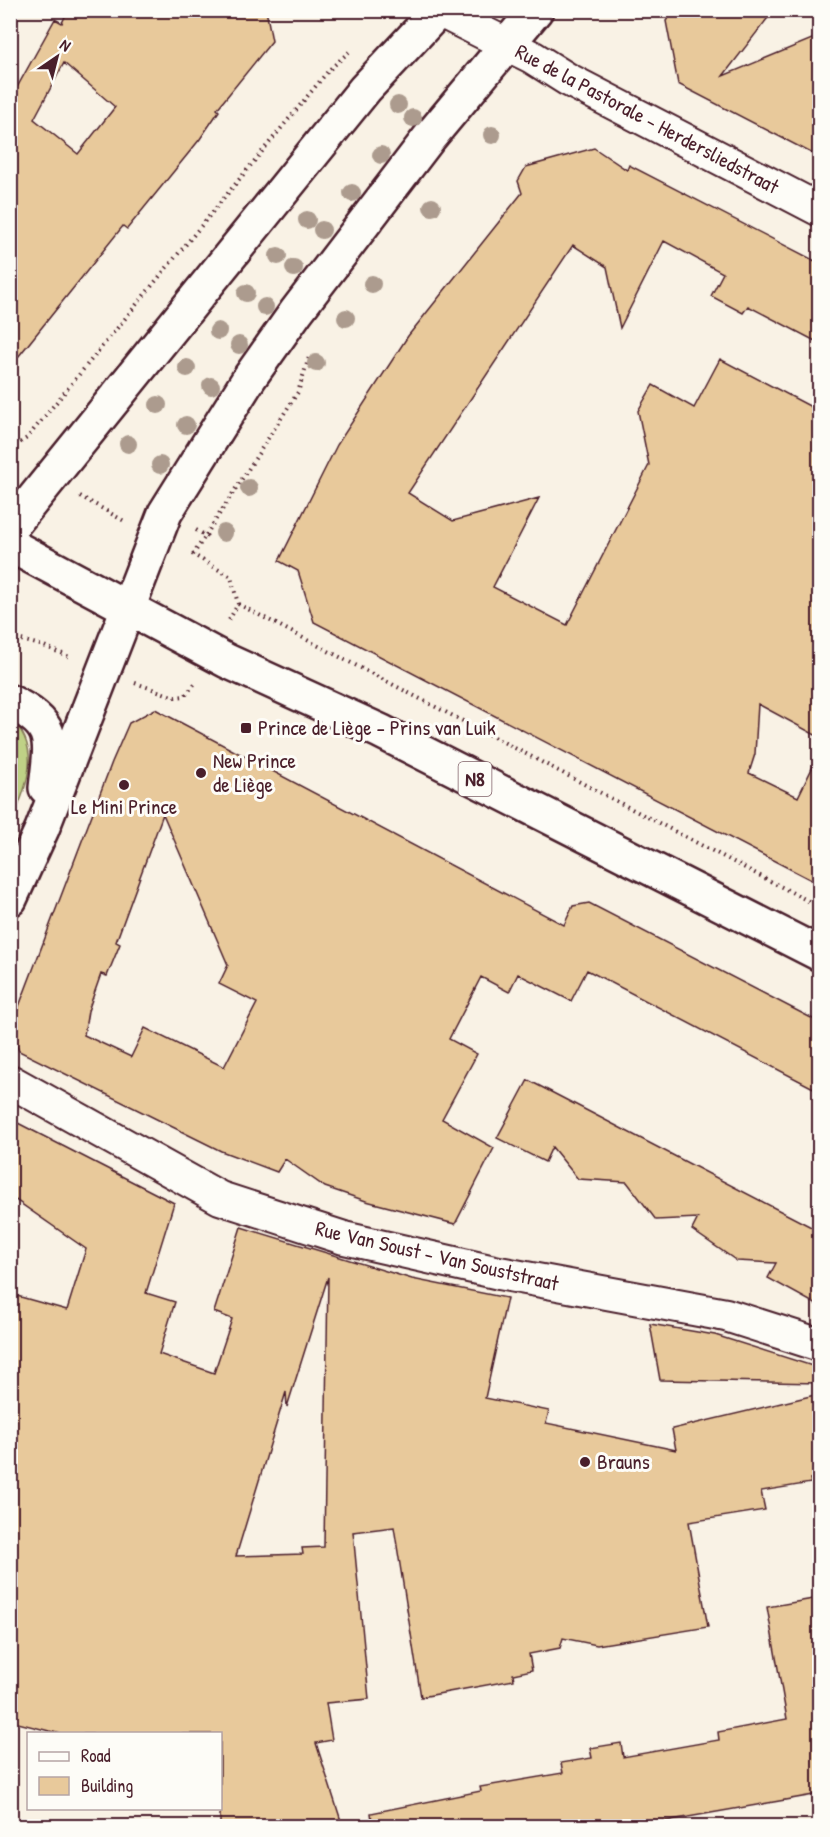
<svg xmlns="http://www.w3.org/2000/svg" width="830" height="1837" viewBox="0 0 830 1837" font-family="'Patrick Hand',sans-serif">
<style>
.green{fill:#bfd186;stroke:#847858;stroke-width:1.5}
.building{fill:#e8c99b;stroke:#4a1f2b;stroke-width:1.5;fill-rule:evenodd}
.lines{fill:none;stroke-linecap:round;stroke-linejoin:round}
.minor-casing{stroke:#4a1f2b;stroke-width:36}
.primary-casing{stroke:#4a1f2b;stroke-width:38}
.path{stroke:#4a1f2b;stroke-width:4;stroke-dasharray:1.5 4.5;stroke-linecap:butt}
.minor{stroke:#fdfcf7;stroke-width:32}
.primary{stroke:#fdfcf7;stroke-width:33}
.tree{fill:#ac9b8e}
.poi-dot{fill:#4a1f2b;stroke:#fdfcf7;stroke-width:2}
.labels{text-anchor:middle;stroke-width:6;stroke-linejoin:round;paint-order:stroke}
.shield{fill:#fdfcf7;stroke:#806168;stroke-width:1.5}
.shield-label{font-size:20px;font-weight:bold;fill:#4a1f2b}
.street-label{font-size:21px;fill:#4a1f2b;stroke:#fdfcf7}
.poi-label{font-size:21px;fill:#4a1f2b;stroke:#fdfcf7;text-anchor:start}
</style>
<rect width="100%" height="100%" fill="#f9f2e5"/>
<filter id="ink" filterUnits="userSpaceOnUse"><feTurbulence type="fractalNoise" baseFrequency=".0167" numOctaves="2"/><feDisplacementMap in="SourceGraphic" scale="12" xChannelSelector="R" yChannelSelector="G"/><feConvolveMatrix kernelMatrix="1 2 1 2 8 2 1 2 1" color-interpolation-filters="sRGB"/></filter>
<g filter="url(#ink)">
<!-- green -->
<path class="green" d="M11,719C44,750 25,789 11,824Z"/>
<!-- building -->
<path class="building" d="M68,10H266L272,41L217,109L219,111L200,139L127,229L123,226L10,367V100L55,19L62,23ZM64,63L115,107L78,154L34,119Z
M674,10H774L723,76L819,36V157L678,84L666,21Z
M594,148L627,170L629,165L819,263V343L748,306L743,313L711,296L723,273L664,241L620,328L607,267L573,245L408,493L453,521L539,498L493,587L567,625L649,465L638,411L653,385L694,408L720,359L819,411V737L758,704L755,754L749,773L798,797L819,754V884L314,622L298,571L279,561L337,445L408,336L522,193L518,181L526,167Z
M155,709L564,925L573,906L589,903L819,1022V1091L587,970L571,1001L518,974L509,992L481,977L449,1039L477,1054L442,1119L494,1148L455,1224L366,1201L325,1187L285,1159L277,1172L221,1151L19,1051L10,1030L112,762L129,723ZM163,814L228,965L219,984L257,1003L224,1067L145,1028L131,1057L84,1035L88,1011L101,974L107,976L120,944L116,942Z
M528,1080L819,1231V1306L768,1278L776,1263L737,1261L692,1230L698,1218L656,1220L627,1182L578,1179L552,1147L545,1162L497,1138Z
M10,1119L174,1203L146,1293L175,1302L159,1354L214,1373L232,1319L214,1312L241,1227L412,1279L507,1298L485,1398L549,1411L546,1423L676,1450L672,1429L819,1394V1478L810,1479L811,1483L761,1491L765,1510L689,1522L708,1627L597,1645L563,1638L560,1648L529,1654L532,1670L513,1674L514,1680L421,1697L394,1527L353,1532L369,1699L326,1703L332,1740L316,1743L343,1827H220V1734H61L10,1721V1294L67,1310L86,1249L10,1196ZM328,1277L324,1547L302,1548L303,1554L236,1556L286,1392L287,1407Z
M650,1324L715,1335L819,1368V1383L660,1380Z
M819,1598V1794L631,1827H373L371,1813L481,1791L480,1787L563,1773L561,1763L592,1758L590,1748L621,1743L623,1757L719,1740L718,1732L787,1719L767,1607Z"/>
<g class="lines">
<defs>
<path id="minor" d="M438,10L532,57L567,79L820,210
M10,1081L220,1198L344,1238L499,1273L726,1315L820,1345"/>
<path id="primary" d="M10,528L365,89L439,10
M10,545L227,661L380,731L820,954
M10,702C58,725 51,741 46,788
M10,899L42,829L165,513L250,377L296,312L429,138L536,10"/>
</defs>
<!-- minor casing -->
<use href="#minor" class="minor-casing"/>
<!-- primary casing -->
<use href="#primary" class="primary-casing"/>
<!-- path -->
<path class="path" d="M10,449L27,438L329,70L349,52
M10,457L19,462
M80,496L126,522
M196,530L210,538
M192,554L231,577L238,604L228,622
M193,555L298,392L309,357
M238,604L820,907
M10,637L44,646L72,658
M10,647L14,639
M135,683L175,697L185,696L196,682"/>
<!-- minor -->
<use href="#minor" class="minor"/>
<!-- primary -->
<use href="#primary" class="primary"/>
</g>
<!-- trees -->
<g class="tree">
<circle cx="398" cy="105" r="9"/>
<circle cx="413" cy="118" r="9"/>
<circle cx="492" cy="135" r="9"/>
<circle cx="381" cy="155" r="9"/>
<circle cx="352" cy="193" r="9"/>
<circle cx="432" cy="207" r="9"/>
<circle cx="307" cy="220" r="9"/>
<circle cx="322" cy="230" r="9"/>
<circle cx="278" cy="256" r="9"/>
<circle cx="294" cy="268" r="9"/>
<circle cx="372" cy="284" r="9"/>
<circle cx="246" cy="293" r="9"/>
<circle cx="265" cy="307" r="9"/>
<circle cx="346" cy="318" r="9"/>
<circle cx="218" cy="331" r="9"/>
<circle cx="239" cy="345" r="9"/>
<circle cx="316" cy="363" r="9"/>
<circle cx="187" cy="368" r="9"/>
<circle cx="211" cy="386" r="9"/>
<circle cx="158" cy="405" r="9"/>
<circle cx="186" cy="425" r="9"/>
<circle cx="128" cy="444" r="9"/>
<circle cx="160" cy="465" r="9"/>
<circle cx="249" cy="488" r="9"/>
<circle cx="224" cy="533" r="9"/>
</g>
</g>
<!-- markers -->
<g class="poi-dot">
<rect x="240" y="722" width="12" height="12" rx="3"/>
<circle cx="201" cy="773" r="6"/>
<circle cx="124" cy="785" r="6"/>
<circle cx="585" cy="1462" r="6"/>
</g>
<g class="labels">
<!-- shield labels -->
<rect class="shield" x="458.5" y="762" width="33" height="34" rx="4.5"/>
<g class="shield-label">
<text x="475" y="786">N8</text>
</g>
<!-- street labels -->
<g class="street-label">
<text transform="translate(647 119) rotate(28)" y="7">Rue de la Pastorale - Herdersliedstraat</text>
<text transform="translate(437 1256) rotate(13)" y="7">Rue Van Soust - Van Souststraat</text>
</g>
<!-- poi labels -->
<g class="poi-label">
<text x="258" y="735">Prince de Liège - Prins van Luik</text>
<text x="213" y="768">New Prince<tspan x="213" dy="24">de Liège</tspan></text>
<text x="124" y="814" text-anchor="middle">Le Mini Prince</text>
<text x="597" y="1469">Brauns</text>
</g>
</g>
<!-- margin -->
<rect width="830" height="1837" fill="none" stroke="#fdfcf7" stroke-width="36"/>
<rect x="18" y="18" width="794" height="1801" fill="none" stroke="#4a1f2b" stroke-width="2" filter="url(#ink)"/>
<!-- legend -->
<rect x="27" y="1732" width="195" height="78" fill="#fdfcf7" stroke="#b5a4a5" stroke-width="1.5"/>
<rect x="39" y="1752" width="30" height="9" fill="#fdfcf7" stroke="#b5a4a5" stroke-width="1.5"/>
<text x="81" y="1762" font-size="18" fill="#4a1f2b">Road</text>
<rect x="39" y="1777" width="30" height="18" fill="#e8c99b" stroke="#b5a4a5" stroke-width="1.5"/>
<text x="81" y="1792" font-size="18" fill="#4a1f2b">Building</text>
<!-- north arrow -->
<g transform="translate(57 57) rotate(35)" stroke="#fdfcf7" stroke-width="4.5" paint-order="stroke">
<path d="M0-4.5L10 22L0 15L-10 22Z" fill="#4a1f2b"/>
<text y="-9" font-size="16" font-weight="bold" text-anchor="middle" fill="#4a1f2b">N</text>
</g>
</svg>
